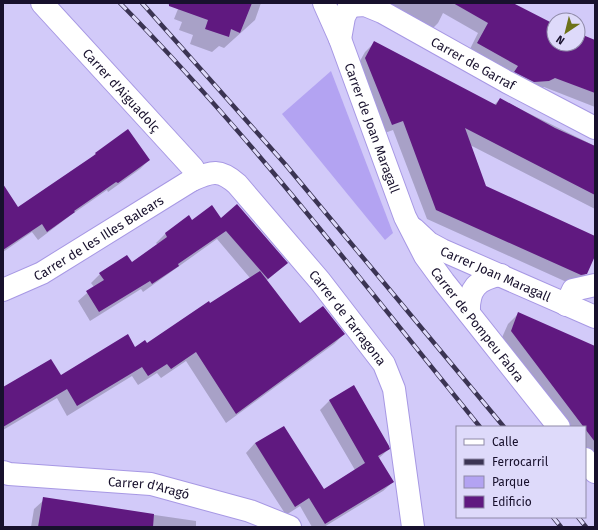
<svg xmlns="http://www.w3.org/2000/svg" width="598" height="530" viewBox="0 0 598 530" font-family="'Fira Sans',sans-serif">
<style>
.green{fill:#b3a3f2}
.shadow{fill:#0003}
.building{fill:#601980}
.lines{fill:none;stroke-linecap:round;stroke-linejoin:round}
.street-casing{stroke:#a798e4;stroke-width:24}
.secondary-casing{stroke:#a798e4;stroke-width:24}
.street{stroke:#fff;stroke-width:22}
.secondary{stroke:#fff;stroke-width:22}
.rail-casing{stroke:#3b3453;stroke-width:4.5}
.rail{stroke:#dedafa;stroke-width:3;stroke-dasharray:9;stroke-linecap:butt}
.labels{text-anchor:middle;stroke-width:4;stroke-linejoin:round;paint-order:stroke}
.street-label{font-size:13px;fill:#18112d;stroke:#dedafa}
</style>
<rect width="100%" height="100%" fill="#d2caf9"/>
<!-- green -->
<path class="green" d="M331,71L393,233L385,240L282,114Z"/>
<!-- shadow -->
<path class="shadow" d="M165,3H261L255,20L224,48L219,46L212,52L190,44L193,35L179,30L182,22L174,19L178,9Z
M391,3H510L554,25V44H578V34L595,41V107L544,87L538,91L468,53L478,33L443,13L438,23L428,33L387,11Z
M375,42L494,105L500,99L595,146V209L470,145L485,187L595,237V254L586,273L576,283L571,284L427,219L393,130L382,134L356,68L365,52Z
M96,153L149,160L140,169L108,192L107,190L71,215L38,240L32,232L3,252V207L18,208L89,161Z
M189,217L192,222L221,219L287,263L266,281L300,325L344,334L334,344L226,423L186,361L161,378L157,373L138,385L132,376L67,416L57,398L3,430V388L61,377L147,345L250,278L217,239L143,292L141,289L90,321L78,301L94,287L91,283L100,274L132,264L158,245L156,243L165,234Z
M519,313L595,348V465L585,452V427H566L500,342L508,324Z
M354,387L389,449L378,459L393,482L383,491L324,527H312L300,506L286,515L246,453L255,443L323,490L355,470L320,410L329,401Z
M45,499L196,521V527H31L34,509Z"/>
<!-- building -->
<path class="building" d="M169,3H252L240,33L231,29L229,37L205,29L208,20L169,6Z
M453,3H513L554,24V44H578V33L595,40V93L555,78L549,81L534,82L514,72L518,66L477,43L488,23Z
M374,41L496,105L500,98L555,128L595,146V195L465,128L486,186L595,236V256L587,274L581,275L436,210L403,121L392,125L365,58Z
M128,129L150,160L118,183L116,182L74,211L75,212L47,232L42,224L3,250V184L18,207L96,154L95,153Z
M237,204L288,263L268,279L226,231L178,264L179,266L152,284L150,281L99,312L86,291L104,280L99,273L127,255L132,262L167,237L165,233L189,215L192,220L212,205L221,218Z
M260,271L300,323L323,306L345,334L236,414L196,352L171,369L167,364L148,376L142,367L77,406L67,389L3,427V387L51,359L61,375L128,334L135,347L145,340L147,343L209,301L210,303Z
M518,312L595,346V442L511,331Z
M354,385L389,446L390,449L378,456L394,482L325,524L309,498L295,507L255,443L284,426L324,489L365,463L329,400Z
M43,497L154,514L153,527H38Z"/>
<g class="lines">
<defs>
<g id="street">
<path id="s1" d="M42,3L193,168L194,174L192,180"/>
<path id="s2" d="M349,6L365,5L382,12L507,82L595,128"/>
<path id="s3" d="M3,290L42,273L192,180C212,171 220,169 237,184L320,281L384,364L394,389L413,527"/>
<path d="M566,305L573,290L595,285"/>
<path d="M469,313C468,289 477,279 501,275"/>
<path id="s4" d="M3,472L9,474L151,484L250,511L290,527"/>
</g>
<g id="secondary">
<path id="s5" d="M324,3L340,39L405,217L425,256L444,282L559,427"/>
<path d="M340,39L344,17L351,3"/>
<path id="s6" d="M414,229L429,243L442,250L595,317"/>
<path d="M585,459L595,472"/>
</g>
</defs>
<!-- street casing -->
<use href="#street" class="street-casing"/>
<!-- secondary casing -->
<use href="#secondary" class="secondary-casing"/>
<!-- street -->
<use href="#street" class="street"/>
<!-- secondary -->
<use href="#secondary" class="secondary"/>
<defs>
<path id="rail" d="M120,3C250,135 363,283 480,427
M142,3L285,164L504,427
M553,517L561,527
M578,517L586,527"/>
</defs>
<!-- rail casing -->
<use href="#rail" class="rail-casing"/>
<!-- rail -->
<use href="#rail" class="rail"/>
</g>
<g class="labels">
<!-- street labels -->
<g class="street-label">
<text dy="5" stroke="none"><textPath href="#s2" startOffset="139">Carrer de Garraf</textPath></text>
<text dy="5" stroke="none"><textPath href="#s1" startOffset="118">Carrer d'Aiguadolç</textPath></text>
<text dy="5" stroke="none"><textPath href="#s5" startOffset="134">Carrer de Joan Maragall</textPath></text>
<text dy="5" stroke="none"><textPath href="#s3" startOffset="109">Carrer de les Illes Balears</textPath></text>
<text dy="5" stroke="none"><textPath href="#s6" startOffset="94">Carrer Joan Maragall</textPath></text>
<text dy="5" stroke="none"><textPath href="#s3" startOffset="442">Carrer de Tarragona</textPath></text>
<text dy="5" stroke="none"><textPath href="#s5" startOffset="359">Carrer de Pompeu Fabra</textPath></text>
<text dy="5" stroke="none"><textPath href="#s4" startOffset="147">Carrer d'Aragó</textPath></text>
</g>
</g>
<!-- border -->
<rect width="598" height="530" fill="none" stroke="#18112d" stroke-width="8"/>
<!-- legend -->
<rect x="456" y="426" width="130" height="92" fill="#dedafa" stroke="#8f8aa8"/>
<rect x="464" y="439" width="20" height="6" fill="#ffffff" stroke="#8f8aa8"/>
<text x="492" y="446" font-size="12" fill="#18112d">Calle</text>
<rect x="464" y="459" width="20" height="6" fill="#3b3453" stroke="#8f8aa8"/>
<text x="492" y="466" font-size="12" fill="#18112d">Ferrocarril</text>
<rect x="464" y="476" width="20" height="12" fill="#b3a3f2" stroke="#8f8aa8"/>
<text x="492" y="486" font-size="12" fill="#18112d">Parque</text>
<rect x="464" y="496" width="20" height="12" fill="#601980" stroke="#8f8aa8"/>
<text x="492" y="506" font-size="12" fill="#18112d">Edificio</text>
<!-- north arrow -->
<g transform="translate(566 32) rotate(215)"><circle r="19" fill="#dedafa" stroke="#8f8aa8"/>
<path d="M0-3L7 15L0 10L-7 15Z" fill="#6d7218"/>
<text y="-6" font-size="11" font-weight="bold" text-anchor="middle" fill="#18112d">N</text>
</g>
</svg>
